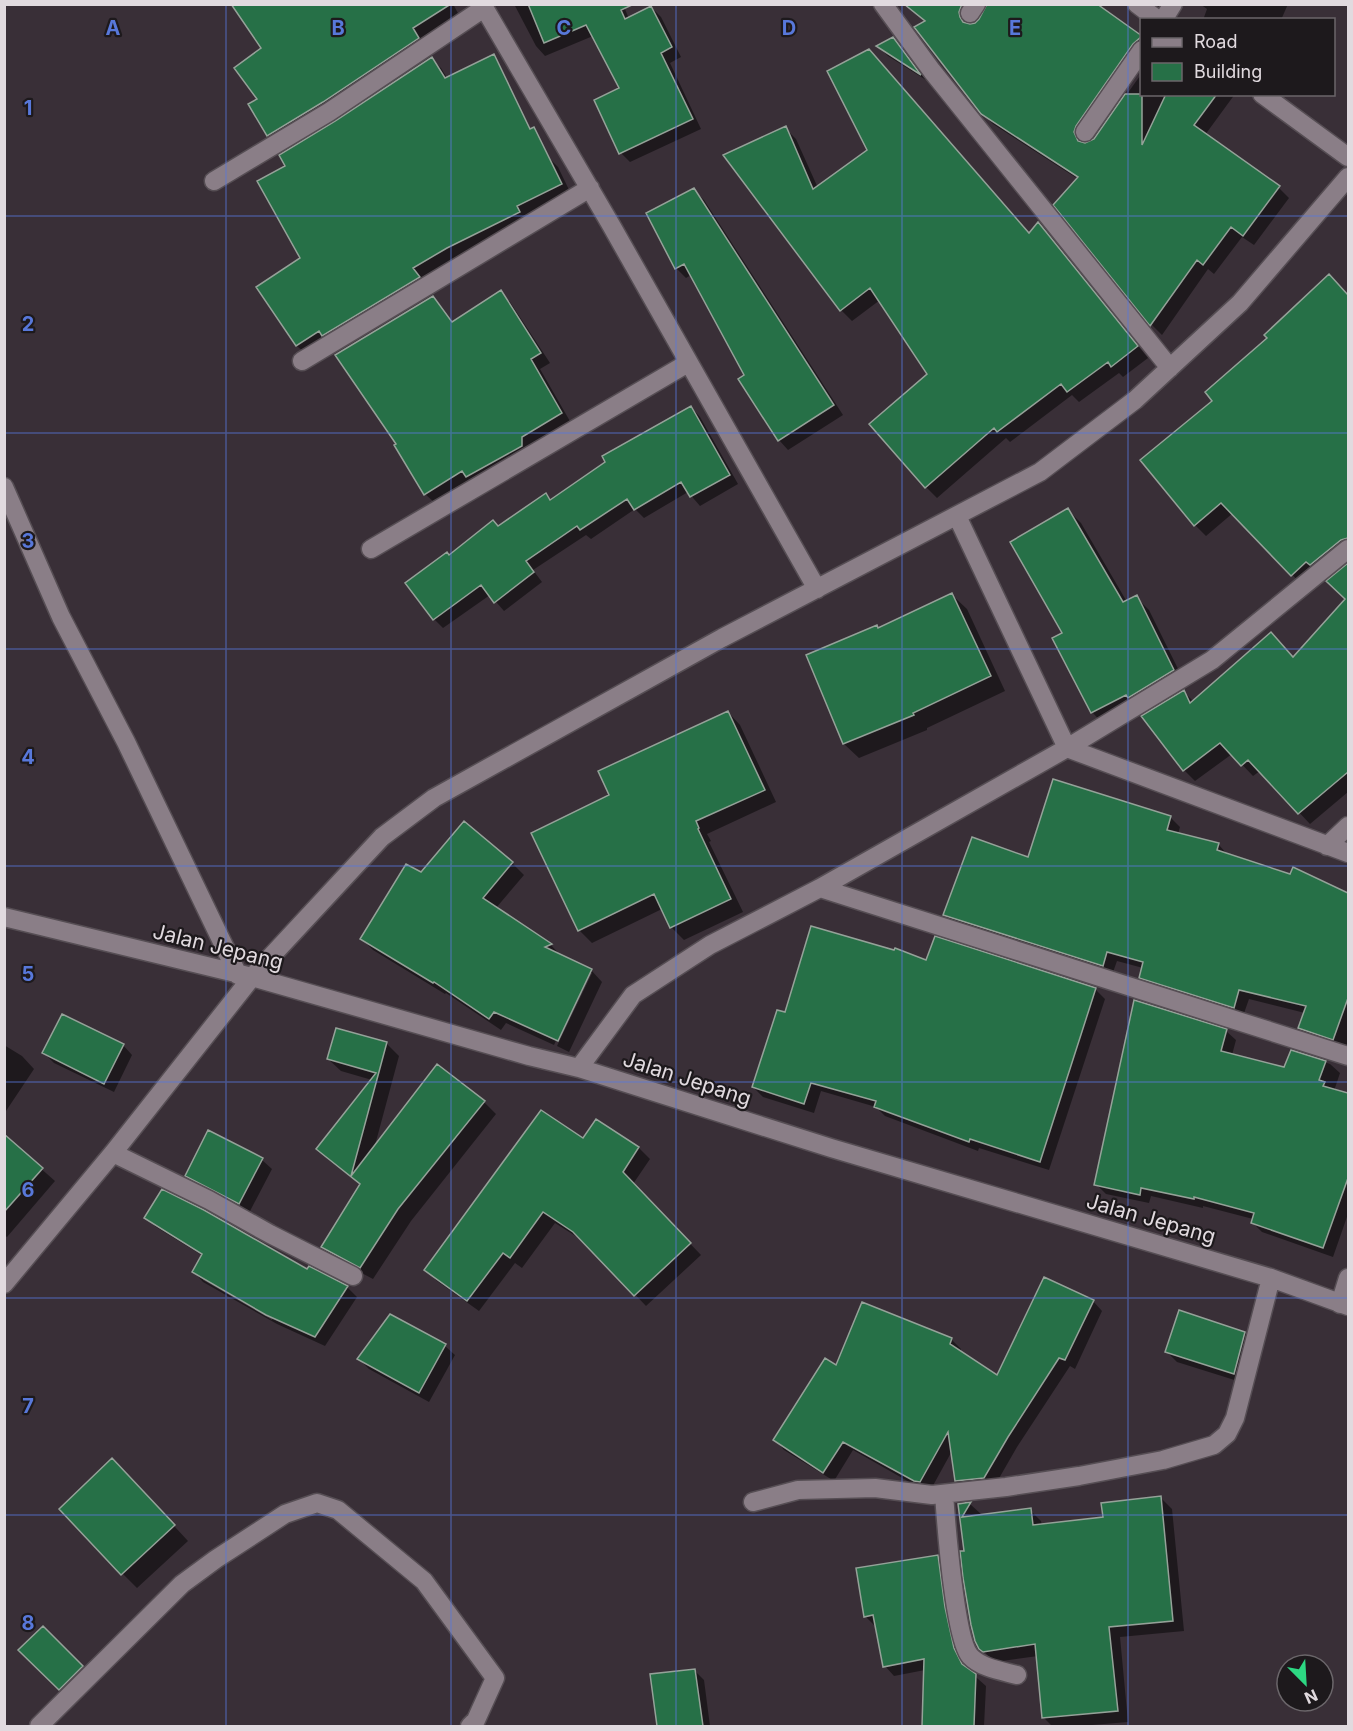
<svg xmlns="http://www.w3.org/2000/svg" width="1353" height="1731" viewBox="0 0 1353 1731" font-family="Inter,sans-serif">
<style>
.shadow{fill:#0007;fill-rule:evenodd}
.building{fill:#267047;stroke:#95a299;stroke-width:1.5}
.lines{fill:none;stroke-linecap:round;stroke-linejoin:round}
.minor-casing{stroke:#564e54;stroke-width:21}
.minor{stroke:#8a7e87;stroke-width:18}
.grid{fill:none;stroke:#5878da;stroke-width:1.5;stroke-opacity:0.55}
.labels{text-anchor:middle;stroke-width:4.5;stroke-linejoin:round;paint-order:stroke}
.street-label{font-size:21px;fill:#e1dadf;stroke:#1d191c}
.grid-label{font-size:20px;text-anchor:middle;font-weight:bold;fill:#5878da;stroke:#1d191c;stroke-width:4.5;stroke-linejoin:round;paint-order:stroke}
</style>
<rect width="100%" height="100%" fill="#392f37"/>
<!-- shadow -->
<path class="shadow" d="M233,4H453L459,15L421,38L428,48L278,145L268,135L259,99L263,48Z
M514,4H623L629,19L651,7L661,17L681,57L670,63L701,129L630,162L621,153V89L593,36L545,56L536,46Z
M905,4H982L977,8L969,23V26L1099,8L1142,37V56L1086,136L1084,143L1095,139L1142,73V94H1235L1205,135L1279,188L1289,198L1254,245L1242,237L1214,274L1208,269L1162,335L1152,325L1055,205L1078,179L993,124L982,113L926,22Z
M1200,4H1288L1281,20H1203L1207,9Z
M893,39L903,49L926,80L888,56L878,46Z
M431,59L441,68L447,78L548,157L558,167L571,194L525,216L528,222L457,257L422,278L428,287L307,355L297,346L258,287L302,258L287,167L336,123Z
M880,62L1030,234L1039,224L1049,235L1148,358L1123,377L1119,373L1079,402L1072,395L1010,442L1006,438L937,498L926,487L929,374L880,300L852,321L841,310L785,128L796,139L818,188L869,151Z
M694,190L704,200L843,415L788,450L779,440L691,275L686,278L676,268Z
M1329,276L1348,296V555L1303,586L1233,513L1206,536L1195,525L1214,401L1269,338Z
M500,292L510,302L550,363L540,369L571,423L435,503L425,494L433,297L442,307L453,322Z
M691,407L700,417L738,484L700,506L688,492L644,518L635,509L591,539L586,535L533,570L542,582L504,611L490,595L443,628L434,619L449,556L499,527L546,495L552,501Z
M1068,510L1081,523L1127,602L1136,597L1149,610L1185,683L1104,725L1092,712L1065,633Z
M1348,565V792L1310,824L1260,771L1253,776L1232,754L1195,781L1184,770V692L1194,702L1294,659L1347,599L1329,581Z
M952,595L967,609L1005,691L927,728V730L859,758L844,744L808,656L879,630Z
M728,712L740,725L776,802L707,834L711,841L709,842L743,912L684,940L671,927L662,909L592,943L579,930L611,796Z
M1054,781L1171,818L1180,827L1178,834L1218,844L1228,855L1291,876L1348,892V1050L1309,1038L1300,1028L1305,1013L1249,999L1243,1016L1151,987L1141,977L1143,968L1117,961L1112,975L954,924L945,915L1029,859Z
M464,823L512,863L524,875L496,908L551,945L563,958L591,970L602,982L569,1052L557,1046L592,973H588L554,1045L506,1023L501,1030L446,993L445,994L373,950L362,939L421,874Z
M927,962L1095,989L1105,999L1049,1170L979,1148L978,1151L885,1116L876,1107L821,1091L814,1113L763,1097L753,1087L786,1014Z
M1226,1031L1236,1040L1232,1055L1285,1069L1292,1051L1330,1064L1340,1073L1334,1091L1348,1095V1214L1333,1257L1262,1232L1252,1222L1253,1219L1203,1206V1208L1151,1196L1149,1203L1106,1194L1096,1184Z
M386,1043L399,1056L374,1149L484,1102L496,1114L411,1221L373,1279L335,1259L323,1247L361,1185L330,1161L318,1149L372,1080L341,1071L328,1059Z
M4,1045L22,1056L34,1069L4,1114Z
M123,1045L132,1055L114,1092L54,1063L44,1053Z
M596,1121L639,1148L650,1159L633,1184L701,1255L646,1306L585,1242L555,1223L522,1268L515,1263L479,1311L437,1281L426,1269L584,1140Z
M4,1136L55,1181L7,1237L4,1235Z
M262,1160L272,1169L249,1213L196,1185L186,1175Z
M146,1218L308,1271L309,1268L347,1287L357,1297L325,1346L277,1324L203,1282L194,1272L203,1256L156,1227ZM203,1277L273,1317L272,1320L203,1280Z
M1093,1301L1102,1311L1075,1369L1070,1366L1017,1447L994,1487L966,1490L956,1481L952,1451L930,1491H925L853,1450L834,1481L784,1450L775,1440L836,1367L951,1339L961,1349L960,1352L998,1377Z
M1180,1312L1245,1333L1254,1343L1244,1383L1177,1362L1167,1352Z
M391,1316L445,1346L455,1355L429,1402L369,1369L359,1359Z
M127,1475L188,1541L137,1588L123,1574Z
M1161,1498L1172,1509L1184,1631L1120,1637L1128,1722L1080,1726H1052L1044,1718L1038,1656L995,1662L980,1648L959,1505L970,1504L981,1514L980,1516L1030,1510L1041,1521L1042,1526L1104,1518Z
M938,1556L947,1566L963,1659L969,1671L986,1686L984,1726H923L925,1670L894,1676L885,1666L876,1625L875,1626L865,1616Z
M43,1628L92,1677L70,1699L20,1650Z
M694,1670L704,1680L710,1726H658L652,1675Z"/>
<!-- building -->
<path class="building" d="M231,4H451L413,28L419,38L323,102L267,136L248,104L257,99L234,68L261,48Z
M528,4H634L621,10L625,19L651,6L672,47L661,53L693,119L619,154L594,100L619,88L586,25L544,43Z
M904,4H962L959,12L960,17L963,22L970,24L975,23L979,19L987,4H1097L1142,36L1133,44L1076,126L1074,132L1078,141L1085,143L1094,139L1125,94H1142V145L1166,94H1217L1194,125L1280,186L1243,236L1231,227L1203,265L1197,260L1150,326L1053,205L1078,177L981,114L914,27L925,21Z
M893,37L921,75L876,46Z
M869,49L1029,233L1038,222L1138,346L1111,367L1108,362L1067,392L1061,384L997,432L994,428L925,488L869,424L927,374L870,288L840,311L723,155L786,126L813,189L867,150L827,71Z
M494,54L530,129L534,127L562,184L517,206L520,212L447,248L413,268L420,277L322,336L319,331L296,346L256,287L300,258L257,181L285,166L279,155L335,121L432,57L445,78Z
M694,188L834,405L778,441L738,379L744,375L684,264L675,269L646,213Z
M1329,274L1348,295V538L1341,540L1310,565L1306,562L1291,576L1221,503L1194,526L1140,460L1212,401L1205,392L1267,338L1264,335Z
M501,290L541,353L531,359L562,413L522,437V446L466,477L462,471L424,495L394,445L396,444L335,355L433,296L452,322Z
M691,406L730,475L690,497L681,482L634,510L627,499L580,530L577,526L526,561L534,572L494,603L481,585L433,620L405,583L447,552L449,555L493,520L498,526L546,493L550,500L605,462L602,456Z
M1068,508L1123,602L1137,595L1174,670L1128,698L1126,695L1091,713L1052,638L1062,633L1010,542Z
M1348,563V772L1298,814L1248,760L1241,766L1220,743L1183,771L1141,716L1184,690L1190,703L1271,632L1293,657L1345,599L1326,581Z
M952,593L991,676L913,713L914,715L843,744L806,655L877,625L878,628Z
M728,711L765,790L696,821L699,828L698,829L731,899L670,928L654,894L578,931L531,833L609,795L598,771Z
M1053,779L1171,816L1167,830L1219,843L1217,850L1290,874L1293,867L1348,893V998L1333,1040L1298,1028L1306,1006L1239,990L1234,1008L1139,978L1143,962L1107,952L1103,966L943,915L972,837L1028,857Z
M464,821L513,862L483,898L552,944L545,947L592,969L558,1041L494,1012L489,1019L434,982L433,983L360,939L406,864L421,872Z
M811,926L894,950L895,948L926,960L935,936L1096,988L1040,1162L970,1139L969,1142L874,1107L876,1101L811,1083L804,1104L752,1087L777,1010L785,1012Z
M1134,1000L1227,1029L1221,1051L1284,1067L1291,1050L1326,1061L1319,1080L1325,1082L1323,1086L1348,1093V1178L1323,1248L1251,1223L1254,1213L1194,1197V1199L1141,1188L1140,1195L1094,1185Z
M62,1014L124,1044L104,1084L42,1053Z
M336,1028L387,1042L351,1176L437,1064L485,1101L398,1209L360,1268L321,1247L360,1184L316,1149L376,1073L327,1059Z
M541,1110L583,1138L596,1119L639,1147L623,1172L691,1243L634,1296L573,1232L543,1212L510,1258L503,1253L467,1301L424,1270Z
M208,1130L263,1158L239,1204L185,1176Z
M4,1134L43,1168L4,1212Z
M162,1189L204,1210L307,1269L309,1266L348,1286L315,1337L266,1315L192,1272L202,1254L144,1218Z
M1044,1277L1094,1300L1065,1360L1059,1358L1008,1437L984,1478L955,1481L948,1432L920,1482L914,1481L843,1442L823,1473L773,1440L825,1358L836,1365L862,1302L952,1338L950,1344L997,1375Z
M1179,1310L1245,1332L1234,1374L1165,1352Z
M390,1314L446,1344L419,1393L357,1359Z
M112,1458L175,1525L121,1575L59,1509Z
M1161,1496L1173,1621L1109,1627L1118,1711L1042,1718L1035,1644L983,1652L979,1649L975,1641L971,1625L963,1578L960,1551H964L958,1504L971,1502L962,1517L1031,1508L1033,1525L1103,1517L1101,1503Z
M938,1555L945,1607L954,1648L962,1664L976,1674L974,1726H922L924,1659L883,1667L873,1615L864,1617L856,1568Z
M43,1626L83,1666L59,1690L18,1650Z
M695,1669L703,1726H657L650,1674Z"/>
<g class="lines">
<defs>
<path id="minor" d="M482,4L611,225L817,589
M883,4L932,71L1170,368
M1137,4L1158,20
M970,13L976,4
M1163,20L1173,4
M1262,94L1348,157
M1085,132L1142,50
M214,181L329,112L484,8
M302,361L590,188
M4,487L61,617L126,742L238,975
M957,516L1067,748L1348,853
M371,549L688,363
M1327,846L1348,826
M820,888L1067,748L1212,660L1348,549
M4,917L252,977L529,1056L579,1068L831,1148L1271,1278L1348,1306
M579,1068L633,995L710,945L820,888L1348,1056
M113,1153L209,1200L270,1234L353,1276
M4,1284L113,1153L252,977L382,837L434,798L722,638L1040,472L1135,400L1240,303L1348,177
M1340,1304L1348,1278
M944,1494C946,1522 955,1639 970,1656C981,1668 1002,1671 1017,1675
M753,1502L798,1490L875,1488L932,1495L1006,1487L1079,1476L1163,1460L1214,1445L1227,1434L1235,1418L1271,1278
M39,1726L182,1584L216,1559L285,1514L317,1503L338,1510L424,1581L495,1678L476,1720L470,1726"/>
</defs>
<!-- minor casing -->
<use href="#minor" class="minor-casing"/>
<!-- minor -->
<use href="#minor" class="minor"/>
</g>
<!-- grid -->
<path class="grid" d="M226,4V1726M451,4V1726M676,4V1726M902,4V1726M1128,4V1726M4,216H1348M4,433H1348M4,649H1348M4,866H1348M4,1082H1348M4,1298H1348M4,1515H1348"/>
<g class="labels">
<!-- street labels -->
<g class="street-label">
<text transform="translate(218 947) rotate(14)" y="7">Jalan Jepang</text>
<text transform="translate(687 1079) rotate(18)" y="7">Jalan Jepang</text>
<text transform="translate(1151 1219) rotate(16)" y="7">Jalan Jepang</text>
</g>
</g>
<g class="grid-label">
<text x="113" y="35">A</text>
<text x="338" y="35">B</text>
<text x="564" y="35">C</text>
<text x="789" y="35">D</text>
<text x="1015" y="35">E</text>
<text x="28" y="115">1</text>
<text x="28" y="331">2</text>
<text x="28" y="548">3</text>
<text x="28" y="764">4</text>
<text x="28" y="981">5</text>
<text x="28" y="1197">6</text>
<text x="28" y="1413">7</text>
<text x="28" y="1630">8</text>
</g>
<!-- border -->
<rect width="1353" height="1731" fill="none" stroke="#e1dadf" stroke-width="12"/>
<!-- legend -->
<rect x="1140" y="18" width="195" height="78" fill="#1d191c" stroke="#6b666a" stroke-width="1.5"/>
<rect x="1152" y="38" width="30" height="9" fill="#8a7e87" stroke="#6b666a" stroke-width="1.5"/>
<text x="1194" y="48" font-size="18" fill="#e1dadf">Road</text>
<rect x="1152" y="63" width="30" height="18" fill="#267047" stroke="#6b666a" stroke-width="1.5"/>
<text x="1194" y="78" font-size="18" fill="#e1dadf">Building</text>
<!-- north arrow -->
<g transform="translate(1305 1683) rotate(156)"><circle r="28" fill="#1d191c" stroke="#6b666a" stroke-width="1.5"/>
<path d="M0-4.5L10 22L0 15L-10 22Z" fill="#2dd883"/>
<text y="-9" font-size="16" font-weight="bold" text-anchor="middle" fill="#e1dadf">N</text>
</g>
</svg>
